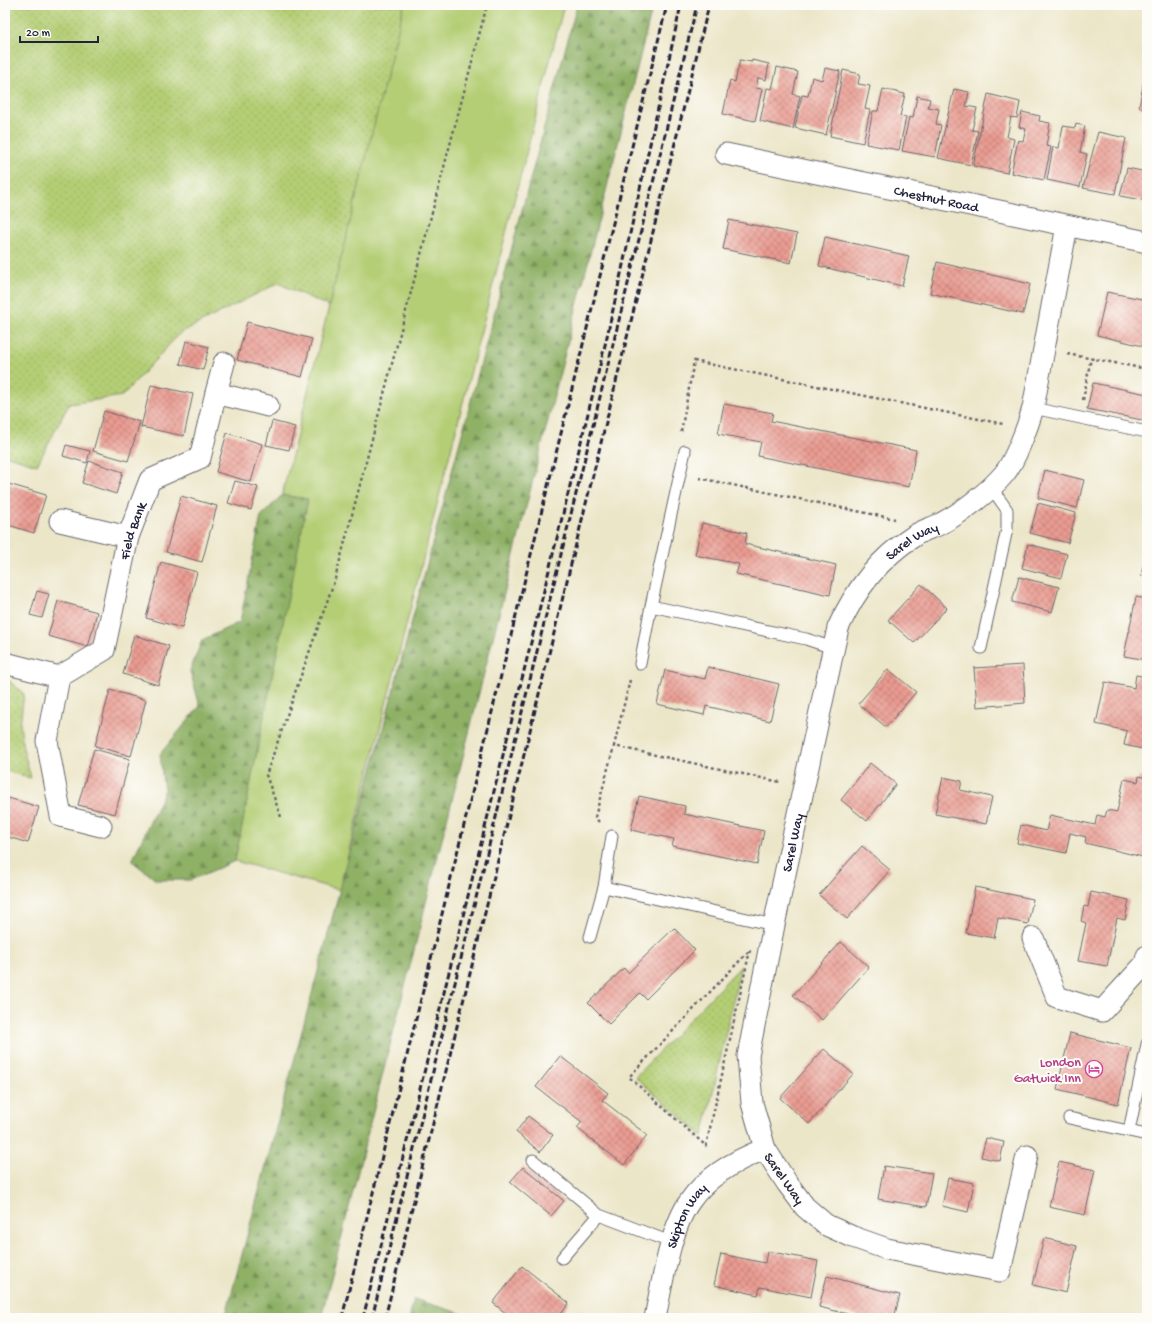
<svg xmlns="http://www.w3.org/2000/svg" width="1152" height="1323" viewBox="0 0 1152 1323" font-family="'Gochi Hand',sans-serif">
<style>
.grass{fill:url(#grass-dots);stroke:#6b7858}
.forest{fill:url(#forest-firs);stroke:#586a50}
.garden{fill:#b4ce74;stroke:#6b7858}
.building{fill:url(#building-cross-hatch)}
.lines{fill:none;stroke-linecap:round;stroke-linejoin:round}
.lane-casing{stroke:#69676d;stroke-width:13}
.street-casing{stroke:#69676d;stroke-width:23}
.path{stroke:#69676d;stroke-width:2.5;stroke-dasharray:3 3;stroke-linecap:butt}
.lane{stroke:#fff;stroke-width:11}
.street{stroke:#fff;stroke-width:21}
.rail{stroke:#22223b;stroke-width:3;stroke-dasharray:6 3;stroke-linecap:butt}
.labels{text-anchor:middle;stroke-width:4;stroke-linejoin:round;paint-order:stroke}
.street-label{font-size:14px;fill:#22223b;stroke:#fdfcf7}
.hotel-label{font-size:14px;fill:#b23c85;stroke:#fdfcf7;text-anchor:end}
</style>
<defs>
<pattern id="grass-dots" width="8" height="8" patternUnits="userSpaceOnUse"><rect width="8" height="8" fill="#b4ce74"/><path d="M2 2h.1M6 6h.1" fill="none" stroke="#9ab165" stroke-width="1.8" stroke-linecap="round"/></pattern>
<pattern id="forest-firs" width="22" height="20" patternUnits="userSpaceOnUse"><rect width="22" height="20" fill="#8fb166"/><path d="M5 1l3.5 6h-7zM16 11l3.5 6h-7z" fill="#749055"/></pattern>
<pattern id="building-cross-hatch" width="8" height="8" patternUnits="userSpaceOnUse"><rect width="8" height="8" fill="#ea9b91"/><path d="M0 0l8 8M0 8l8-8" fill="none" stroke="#bd7e78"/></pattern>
</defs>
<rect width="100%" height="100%" fill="#fdfcf7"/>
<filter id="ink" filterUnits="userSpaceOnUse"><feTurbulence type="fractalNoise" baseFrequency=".025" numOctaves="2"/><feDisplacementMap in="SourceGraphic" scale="8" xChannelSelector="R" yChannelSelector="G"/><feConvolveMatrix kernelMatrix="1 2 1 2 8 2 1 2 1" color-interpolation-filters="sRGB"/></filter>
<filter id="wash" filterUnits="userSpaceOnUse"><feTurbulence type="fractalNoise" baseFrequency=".012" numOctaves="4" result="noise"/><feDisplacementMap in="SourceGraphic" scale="16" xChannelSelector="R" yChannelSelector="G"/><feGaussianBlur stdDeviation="0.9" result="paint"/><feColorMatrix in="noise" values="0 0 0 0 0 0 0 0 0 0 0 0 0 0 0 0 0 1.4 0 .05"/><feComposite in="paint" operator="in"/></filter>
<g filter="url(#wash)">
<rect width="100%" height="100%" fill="#ece6c9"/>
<!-- grass -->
<path class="grass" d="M5,5H404L330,307L278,283L180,333L122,396L69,404L37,465L5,455Z
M5,677L24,694L20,724L23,748L31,778L5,771Z
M741,966L703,1136L635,1077Z"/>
<!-- forest -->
<path class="forest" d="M577,5H653L321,1318H225Z
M282,495L308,499L235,861L191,880H156L132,861L164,792L160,754L200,706L190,671L202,640L240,622L261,516Z
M414,1299L466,1315V1318H409Z"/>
<!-- garden -->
<path class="garden" d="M404,5H564L339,890L235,861L308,499L282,495Z"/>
<g id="blocks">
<!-- building -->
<path class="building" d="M740,60L752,62V60L769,64L766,80L758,78L756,88L762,89L755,121L723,114L730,80L735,82Z
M777,67L798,72L793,94L800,96L793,129L760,121L767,88L772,89Z
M825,68L840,71L826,135L795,128L802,95L808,96L812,77L822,80Z
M843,70L860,74L858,84L870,86L865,109L870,110L863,143L830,136Z
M1146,70H1147V109L1139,107Z
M883,89L905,94L900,116L906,117L899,150L866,144L873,111H878Z
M954,89L969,92L966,106L977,108L972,130L978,131L971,165L938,158Z
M988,94L1020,102L1017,118L1011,117L1007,137L1014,139L1007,173L973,166Z
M917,96L930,99L928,107L939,109L936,124L941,125L935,157L902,151L909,117L913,118Z
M1022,112L1040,116L1039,121L1050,123L1046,146L1051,147L1044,180L1011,173L1018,140L1023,141L1026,129L1019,127Z
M1076,124L1085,126L1080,152L1087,154L1080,187L1047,180L1053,147L1059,148L1063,126L1075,128Z
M1098,132L1126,138L1115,194L1083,188Z
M1127,168L1147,172V201L1120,196Z
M729,220L797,234L791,263L723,249Z
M825,237L909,256L902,286L819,266Z
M937,262L1030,284L1023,314L930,293Z
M1107,292L1147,300V347L1097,335Z
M247,322L312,339L302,377L237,360Z
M186,341L209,347L203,370L180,364Z
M1093,383L1147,394V421L1087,409Z
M151,385L193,394L184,436L141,427Z
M724,404L773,413L771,421L916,450L909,487L758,456L761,442L718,434Z
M104,411L140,422L128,461L93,451Z
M272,421L295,427L289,450L266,445Z
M227,433L262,444L251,482L216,472Z
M66,445L90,451L87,463L63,456Z
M89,461L123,472L116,494L82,483Z
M1045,470L1084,480L1077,508L1038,498Z
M235,481L258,487L251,510L228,503Z
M5,483L46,495L34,533L5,524Z
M181,496L217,506L202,562L166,552Z
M1038,503L1076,513L1068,543L1030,533Z
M702,523L747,533L745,544L836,565L830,595L736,574L739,564L695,555Z
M1028,544L1067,554L1061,578L1022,568Z
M1146,552H1147V577L1141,576Z
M161,562L197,572L182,628L146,618Z
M1019,577L1059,587L1052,612L1012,602Z
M921,584L947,608L914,643L888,620Z
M37,591L49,594L42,618L30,615Z
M1136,597L1147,599V660L1124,656Z
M58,601L97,612L88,647L48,636Z
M134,635L169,646L158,685L123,674Z
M1023,665L1025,703L977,707L974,668Z
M708,667L779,684L770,721L706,706L704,715L657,704L665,670L705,679Z
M888,669L916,692L886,727L858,704Z
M1136,675L1147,677V750L1124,745L1127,731L1096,724L1105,682L1134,688Z
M110,690L146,700L131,756L95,746Z
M94,749L130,759L115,814L78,805Z
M870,763L896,784L867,821L841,800Z
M1139,776L1147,778V858L1085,843L1086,837L1070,833L1066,853L1017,843L1021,825L1046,831L1050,815L1095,825L1097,815L1105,817L1107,810L1117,812L1124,779L1138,782Z
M943,777L962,781L960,790L992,797L986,824L935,814Z
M639,796L685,806L684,814L764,831L757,864L672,846L674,839L631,830Z
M5,797L39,807L28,843L5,836Z
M862,846L890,870L847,919L819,895Z
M975,887L1033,899L1028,924L998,918L994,938L966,933Z
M1091,892L1129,900L1125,920L1117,918L1107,966L1078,961L1086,923L1081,921L1084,906L1088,907Z
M674,928L695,950L646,999L640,993L609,1024L588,1003L624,968L628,973Z
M841,942L869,967L822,1020L793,995Z
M1070,1033L1131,1048L1118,1104L1057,1089Z
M824,1049L853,1074L809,1124L780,1098Z
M560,1056L608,1093L602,1100L647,1135L624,1165L577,1128L582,1122L536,1087Z
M528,1116L553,1135L540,1152L516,1132Z
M986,1138L1004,1142L1000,1161L981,1157Z
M1059,1162L1095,1170L1085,1215L1049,1207Z
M884,1166L932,1173L926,1207L878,1199Z
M523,1167L564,1201L551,1216L510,1182Z
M948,1178L974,1183L968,1212L942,1206Z
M1044,1238L1077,1246L1066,1293L1033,1285Z
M767,1251L818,1261L811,1297L760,1287L758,1295L714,1285L721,1254L765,1263Z
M522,1266L569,1303L558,1318H512L493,1303Z
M827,1276L900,1295L894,1318H864L819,1307Z"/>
</g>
</g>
<g filter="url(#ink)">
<use href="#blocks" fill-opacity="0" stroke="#69676d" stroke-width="1"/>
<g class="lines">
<defs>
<path id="lane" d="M1033,408L1147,432
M651,606L806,639L833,648
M981,648L1007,529V510L991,487
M640,664L651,606L685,451
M604,887L774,925
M590,937L604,887L612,836
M1069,1118L1147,1135
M1129,1131L1147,1044
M533,1160L599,1215
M562,1258L599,1215L673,1243"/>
<g id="street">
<path id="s1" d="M726,154L1147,242"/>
<path d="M216,393L224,363"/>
<path d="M60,521L128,537"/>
<path id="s2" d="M5,663L59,677L104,650L128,537L150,480L200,458L216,393L268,406"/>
<path d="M59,677L47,741L61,816L101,826"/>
<path d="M1033,938L1057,997L1102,1011L1145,964L1147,956"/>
<path id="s3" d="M1027,1156L1000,1271L887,1249L853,1237L826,1225L805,1207L787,1183L765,1149L752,1103L748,1056L774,925L838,628C855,590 878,559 914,536C922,530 933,528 942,523C961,513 989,492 1004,474C1015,461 1028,426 1033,408L1067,226"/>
<path id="s4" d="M655,1318C662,1284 670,1229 690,1201C708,1175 736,1160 765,1149"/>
</g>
</defs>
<!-- lane casing -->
<use href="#lane" class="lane-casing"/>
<!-- street casing -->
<use href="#street" class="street-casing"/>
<!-- path -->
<path class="path" d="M1067,354L1147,369
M1083,400L1091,358
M681,432L694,361L1003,424
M699,478L895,519
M630,680L614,746L780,782
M281,817L266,775L335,579L487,5
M599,822L595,817L614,746
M750,950L706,1146L629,1077Z
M1144,1318L1147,1304"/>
<!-- lane -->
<use href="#lane" class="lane"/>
<!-- street -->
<use href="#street" class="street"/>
<!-- rail -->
<path class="rail" d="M342,1318L667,5
M363,1318L606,341L681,5
M372,1318L697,5
M385,1318L709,5"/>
</g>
</g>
<!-- icons -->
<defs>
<symbol id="hotel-ring" viewBox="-11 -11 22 22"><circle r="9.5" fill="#fdfcf7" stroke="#d1479c" stroke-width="1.5"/><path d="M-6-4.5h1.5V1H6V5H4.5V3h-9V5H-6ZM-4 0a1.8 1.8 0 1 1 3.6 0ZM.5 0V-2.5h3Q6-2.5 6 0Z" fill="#d1479c"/></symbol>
</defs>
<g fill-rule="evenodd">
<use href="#hotel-ring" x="1084" y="1059" width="20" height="20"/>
</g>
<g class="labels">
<!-- street labels -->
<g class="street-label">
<text dy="5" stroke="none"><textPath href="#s1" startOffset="215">Chestnut Road</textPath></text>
<text dy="5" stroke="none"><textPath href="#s2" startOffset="231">Field Bank</textPath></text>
<text dy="5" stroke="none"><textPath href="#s3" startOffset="1046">Sarel Way</textPath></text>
<text dy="5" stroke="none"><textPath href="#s3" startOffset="710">Sarel Way</textPath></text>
<text transform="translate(785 1178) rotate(55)" y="5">Sarel Way</text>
<text dy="5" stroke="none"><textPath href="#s4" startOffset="108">Skipton Way</textPath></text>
</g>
<!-- hotel labels -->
<g class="hotel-label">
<text x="1081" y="1066">London<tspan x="1081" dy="16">Gatwick Inn</tspan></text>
</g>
</g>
<!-- margin -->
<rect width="1152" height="1323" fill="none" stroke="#fdfcf7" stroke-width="20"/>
<!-- scale -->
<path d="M20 36v6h78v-6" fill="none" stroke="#22223b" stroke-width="2"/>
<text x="26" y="36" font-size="12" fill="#22223b" stroke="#fdfcf7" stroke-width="3" paint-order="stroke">20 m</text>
</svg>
